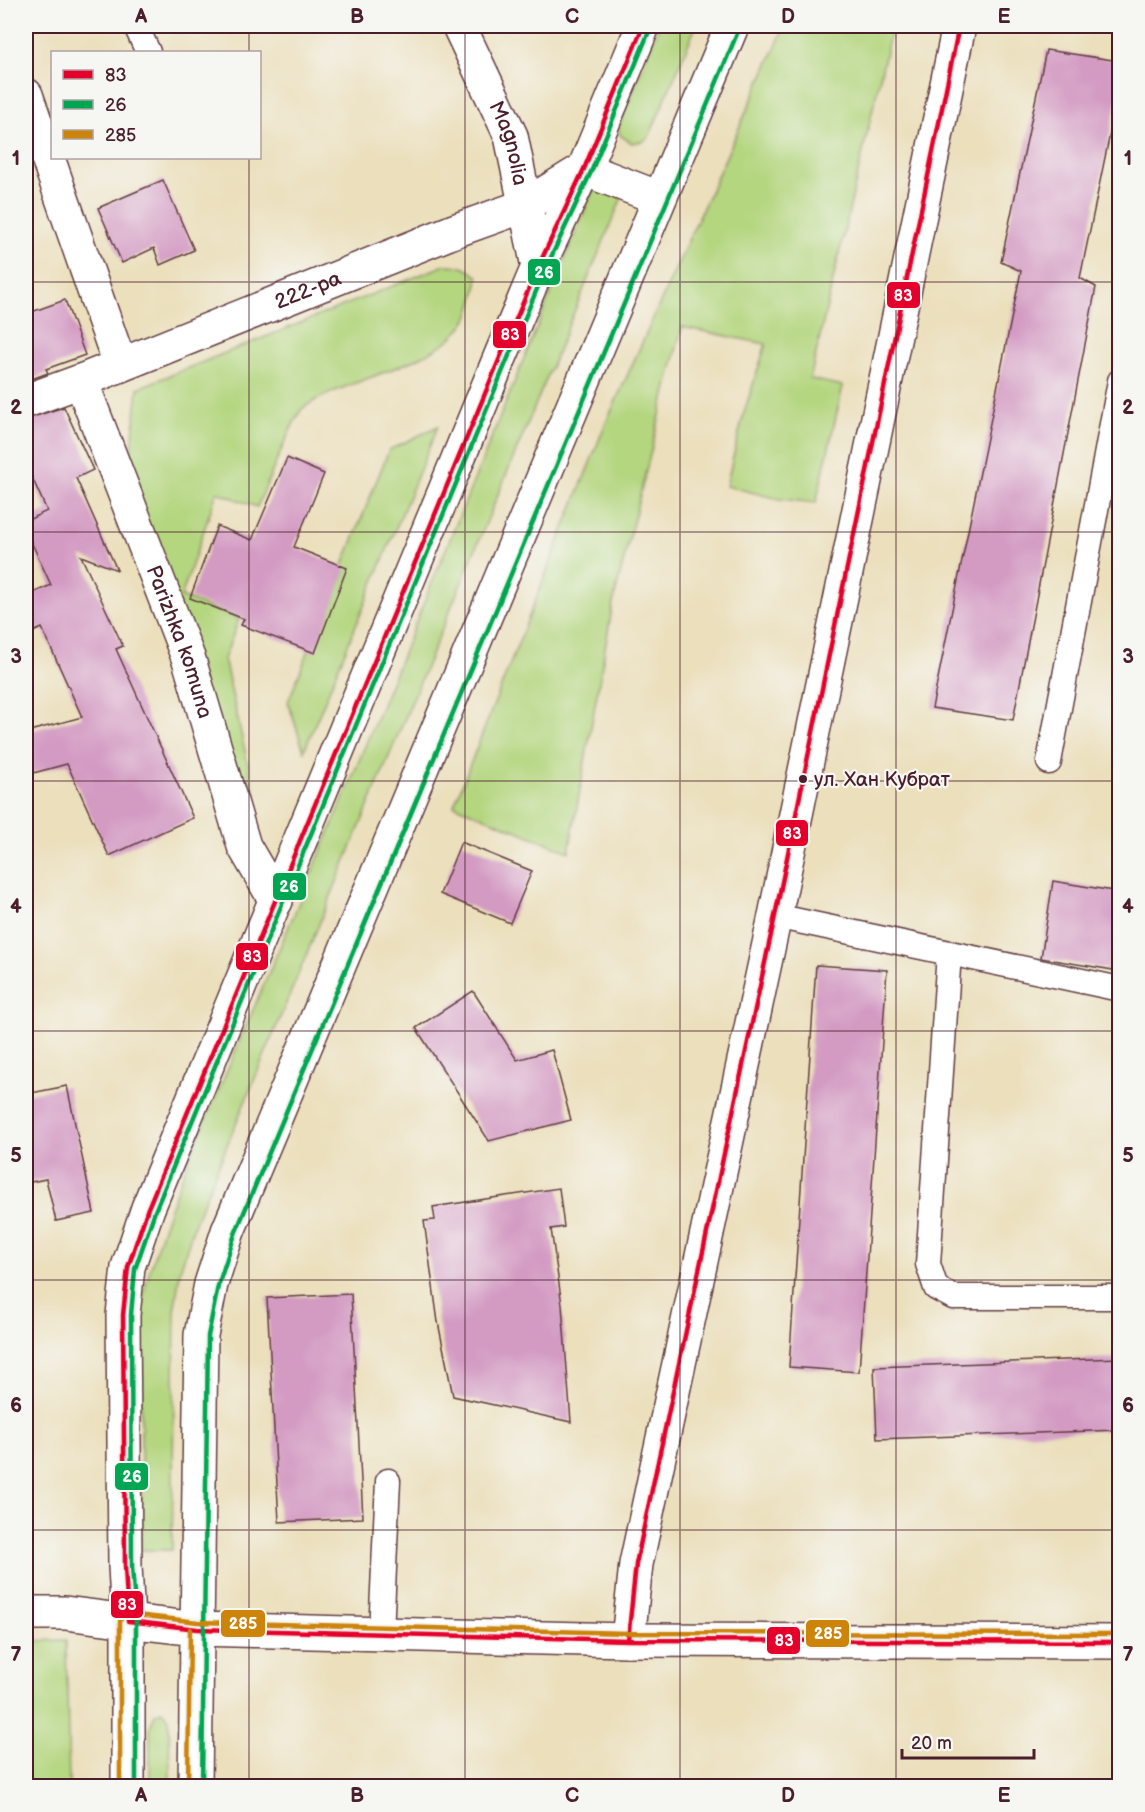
<svg xmlns="http://www.w3.org/2000/svg" width="1145" height="1812" viewBox="0 0 1145 1812" font-family="'Balsamiq Sans',sans-serif">
<style>
.green{fill:#b4d67f;stroke:#7f7a55;stroke-width:1.5}
.building{fill:#d39ac2}
.lines{fill:none;stroke-linecap:round;stroke-linejoin:round}
.service-casing{stroke:#623c41;stroke-width:27}
.minor-casing{stroke:#623c41;stroke-width:36}
.tertiary-casing{stroke:#623c41;stroke-width:36}
.service{stroke:#fff;stroke-width:24}
.minor{stroke:#fff;stroke-width:33}
.tertiary{stroke:#fff;stroke-width:33}
.bus-1-casing{stroke:#f6f6f2;stroke-width:9}
.bus-2-casing{stroke:#f6f6f2;stroke-width:9}
.bus-3-casing{stroke:#f6f6f2;stroke-width:9}
.bus-1{stroke:#e4002b;stroke-width:4.5}
.bus-2{stroke:#00a651;stroke-width:4.5}
.bus-3{stroke:#cc840b;stroke-width:4.5}
.grid{fill:none;stroke:#4a1f2b;stroke-width:1.5;stroke-opacity:0.55}
.bus-dot{fill:#4a1f2b;stroke:#f6f6f2;stroke-width:2}
.labels{text-anchor:middle;stroke-width:4.5;stroke-linejoin:round;paint-order:stroke}
.bus-label{font-size:20px;fill:#4a1f2b;stroke:#f6f6f2;text-anchor:start}
.street-label{font-size:21px;fill:#4a1f2b;stroke:#f6f6f2}
.line-badge{stroke:#f6f6f2;stroke-width:2}
.badge-label{font-size:16px;text-anchor:middle;font-weight:bold;fill:#fff}
.neatline{fill:none;stroke:#4a1f2b;stroke-width:2}
.grid-label{font-size:20px;text-anchor:middle;font-weight:bold;fill:#4a1f2b}
</style>
<rect width="100%" height="100%" fill="#f6f6f2"/>
<filter id="ink" filterUnits="userSpaceOnUse"><feTurbulence type="fractalNoise" baseFrequency=".0167" numOctaves="2"/><feDisplacementMap in="SourceGraphic" scale="12" xChannelSelector="R" yChannelSelector="G"/><feConvolveMatrix kernelMatrix="1 2 1 2 8 2 1 2 1" color-interpolation-filters="sRGB"/></filter>
<filter id="wash" filterUnits="userSpaceOnUse"><feTurbulence type="fractalNoise" baseFrequency=".008" numOctaves="4" result="noise"/><feDisplacementMap in="SourceGraphic" scale="24" xChannelSelector="R" yChannelSelector="G"/><feGaussianBlur stdDeviation="1.35" result="paint"/><feColorMatrix in="noise" values="0 0 0 0 0 0 0 0 0 0 0 0 0 0 0 0 0 1.4 0 .05"/><feComposite in="paint" operator="in"/></filter>
<g filter="url(#wash)">
<rect width="100%" height="100%" fill="#ebdfbc"/>
<!-- green -->
<path class="green" d="M659,26H696L649,137L644,141L632,143L621,136L618,129Z
M785,26H892L810,379L843,386L816,503L779,499L726,486L744,413L766,344L682,327L613,603L569,852L454,805L605,425Z
M594,188L622,197L195,1222L180,1271L175,1306L172,1550H141V1305C151,1259 167,1215 184,1171L340,807Z
M445,265C459,265 467,267 478,277C476,290 474,305 468,317C443,366 346,377 303,408C295,413 264,492 257,507L217,492L181,597L239,619L224,659L258,808L242,826L129,476L138,388Z
M438,426L304,751L288,702L389,450Z
M66,1640L69,1786H26V1641Z
M161,1711L166,1714L169,1720L170,1786H150V1727L155,1714Z"/>
<g id="blocks">
<!-- building -->
<path class="building" d="M1046,50L1119,61V90L1080,278L1096,287L1013,720L932,708L1021,271L1001,262Z
M163,180L194,250L160,265L154,248L122,263L98,208Z
M65,300L85,355L46,369L48,373L26,381V314Z
M64,407L93,470L76,478L117,570L81,556L123,646L116,649L193,818L109,856L67,764L26,775V732L82,717L42,628L26,635V596L51,585L29,537L26,536V521L47,511L26,464V419Z
M287,458L324,474L294,547L347,568L315,653L241,625L244,619L190,598L217,526L252,540Z
M461,842L532,871L510,923L440,894Z
M1053,881L1119,892V971L1041,958Z
M816,965L887,970L859,1372L789,1367Z
M473,991L517,1060L552,1050L571,1120L489,1141L416,1028Z
M67,1086L94,1213L56,1221L46,1179L26,1183V1094Z
M559,1188L564,1227L551,1229L562,1305L571,1422L453,1396L438,1322L424,1221L435,1220L433,1207Z
M351,1294L363,1518L279,1522L267,1298Z
M1119,1358V1430L877,1439L874,1367Z"/>
</g>
</g>
<g filter="url(#ink)">
<use href="#blocks" fill-opacity="0" stroke="#623c41" stroke-width="1.5"/>
<g class="lines">
<defs>
<path id="service" d="M136,26L148,52
M1049,762L1120,381
M775,916L1120,989
M949,953L928,1264L936,1288L953,1297H1120
M381,1633L388,1481"/>
<g id="minor">
<path id="s1" d="M459,26L511,136L538,267"/>
<path d="M26,95L120,365"/>
<path id="s2" d="M81,381L189,660L244,846L276,901"/>
<path id="s3" d="M26,401L81,381L454,231L524,206L584,169L659,198"/>
<path d="M26,1613H65L128,1621"/>
<path d="M628,1640L636,1564L775,916L959,26"/>
</g>
<path id="tertiary" d="M128,1621L197,1629L458,1636L628,1640L1120,1642
M128,1786V1621L125,1566L123,1315L128,1267L148,1208L501,355L538,267L584,169L643,26
M195,1786L201,1335L211,1284L228,1231L732,26"/>
</defs>
<!-- service casing -->
<use href="#service" class="service-casing"/>
<!-- minor casing -->
<use href="#minor" class="minor-casing"/>
<!-- tertiary casing -->
<use href="#tertiary" class="tertiary-casing"/>
<!-- service -->
<use href="#service" class="service"/>
<!-- minor -->
<use href="#minor" class="minor"/>
<!-- tertiary -->
<use href="#tertiary" class="tertiary"/>
<defs>
<path id="bus-1" d="M643,26L584,169L538,267L501,355L148,1208L128,1267L123,1315L125,1566L128,1621L197,1629L628,1640L1120,1642
M628,1640L636,1564L775,916L959,26"/>
<path id="bus-2" d="M136,1786V1621L132,1566L131,1315L135,1269L155,1211L508,358L545,270L591,172L650,29
M202,1786L208,1336L218,1286L235,1234L739,29"/>
<path id="bus-3" d="M120,1786V1621L122,1616L127,1614L198,1622L628,1633L1120,1634
M188,1786L190,1629"/>
</defs>
<!-- bus-1 casing -->
<use href="#bus-1" class="bus-1-casing"/>
<!-- bus-2 casing -->
<use href="#bus-2" class="bus-2-casing"/>
<!-- bus-3 casing -->
<use href="#bus-3" class="bus-3-casing"/>
<!-- bus-1 -->
<use href="#bus-1" class="bus-1"/>
<!-- bus-2 -->
<use href="#bus-2" class="bus-2"/>
<!-- bus-3 -->
<use href="#bus-3" class="bus-3"/>
</g>
</g>
<!-- grid -->
<path class="grid" d="M249,26V52M465,26V1786M680,26V1786M896,26V1786M249,158V1786M26,282H1120M26,532H1120M26,781H1120M26,1031H1120M26,1280H1120M26,1530H1120"/>
<!-- markers -->
<circle class="bus-dot" cx="803" cy="779" r="5"/>
<g class="labels">
<!-- bus labels -->
<g class="bus-label">
<text x="814" y="786">ул. Хан Кубрат</text>
</g>
<!-- street labels -->
<g class="street-label">
<text dy="7" stroke="none"><textPath href="#s1" startOffset="128">Magnolia</textPath></text>
<text dy="7" stroke="none"><textPath href="#s3" startOffset="303">222-ра</textPath></text>
<text dy="7" stroke="none"><textPath href="#s2" startOffset="279">Parizhka komuna</textPath></text>
</g>
</g>
<g class="line-badge">
<rect x="527" y="258" width="34" height="28" rx="6" fill="#00a651"/>
<rect x="886" y="281" width="35" height="28" rx="6" fill="#e4002b"/>
<rect x="492" y="320" width="35" height="29" rx="6" fill="#e4002b"/>
<rect x="775" y="819" width="34" height="28" rx="6" fill="#e4002b"/>
<rect x="272" y="872" width="35" height="29" rx="6" fill="#00a651"/>
<rect x="235" y="942" width="34" height="29" rx="6" fill="#e4002b"/>
<rect x="114" y="1462" width="35" height="29" rx="6" fill="#00a651"/>
<rect x="110" y="1590" width="34" height="29" rx="6" fill="#e4002b"/>
<rect x="220" y="1609" width="46" height="29" rx="6" fill="#cc840b"/>
<rect x="805" y="1619" width="45" height="29" rx="6" fill="#cc840b"/>
<rect x="766" y="1626" width="35" height="29" rx="6" fill="#e4002b"/>
</g>
<g class="badge-label">
<text x="544" y="278">26</text>
<text x="903" y="301">83</text>
<text x="510" y="340">83</text>
<text x="792" y="839">83</text>
<text x="289" y="892">26</text>
<text x="252" y="962">83</text>
<text x="132" y="1482">26</text>
<text x="127" y="1610">83</text>
<text x="243" y="1629">285</text>
<text x="828" y="1639">285</text>
<text x="784" y="1646">83</text>
</g>
<!-- margin -->
<rect width="1145" height="1812" fill="none" stroke="#f6f6f2" stroke-width="66"/>
<!-- legend -->
<rect x="51" y="51" width="210" height="108" fill="#f6f6f2" stroke="#b1a0a2" stroke-width="1.5"/>
<rect x="63" y="70" width="30" height="9" fill="#e4002b" stroke="#b1a0a2" stroke-width="1.5"/>
<text x="105" y="81" font-size="18" fill="#4a1f2b">83</text>
<rect x="63" y="100" width="30" height="9" fill="#00a651" stroke="#b1a0a2" stroke-width="1.5"/>
<text x="105" y="111" font-size="18" fill="#4a1f2b">26</text>
<rect x="63" y="130" width="30" height="9" fill="#cc840b" stroke="#b1a0a2" stroke-width="1.5"/>
<text x="105" y="141" font-size="18" fill="#4a1f2b">285</text>
<!-- scale -->
<path d="M902 1749v9h132v-9" fill="none" stroke="#4a1f2b" stroke-width="3"/>
<text x="911" y="1749" font-size="18" fill="#4a1f2b" stroke="#f6f6f2" stroke-width="4.5" paint-order="stroke">20 m</text>
<rect x="33" y="33" width="1079" height="1746" class="neatline"/>
<g class="grid-label">
<text x="141" y="23">A</text>
<text x="357" y="23">B</text>
<text x="572" y="23">C</text>
<text x="788" y="23">D</text>
<text x="1004" y="23">E</text>
<text x="16" y="165">1</text>
<text x="1128" y="165">1</text>
<text x="16" y="414">2</text>
<text x="1128" y="414">2</text>
<text x="16" y="663">3</text>
<text x="1128" y="663">3</text>
<text x="16" y="913">4</text>
<text x="1128" y="913">4</text>
<text x="16" y="1162">5</text>
<text x="1128" y="1162">5</text>
<text x="16" y="1412">6</text>
<text x="1128" y="1412">6</text>
<text x="16" y="1661">7</text>
<text x="1128" y="1661">7</text>
<text x="141" y="1802">A</text>
<text x="357" y="1802">B</text>
<text x="572" y="1802">C</text>
<text x="788" y="1802">D</text>
<text x="1004" y="1802">E</text>
</g>
</svg>
